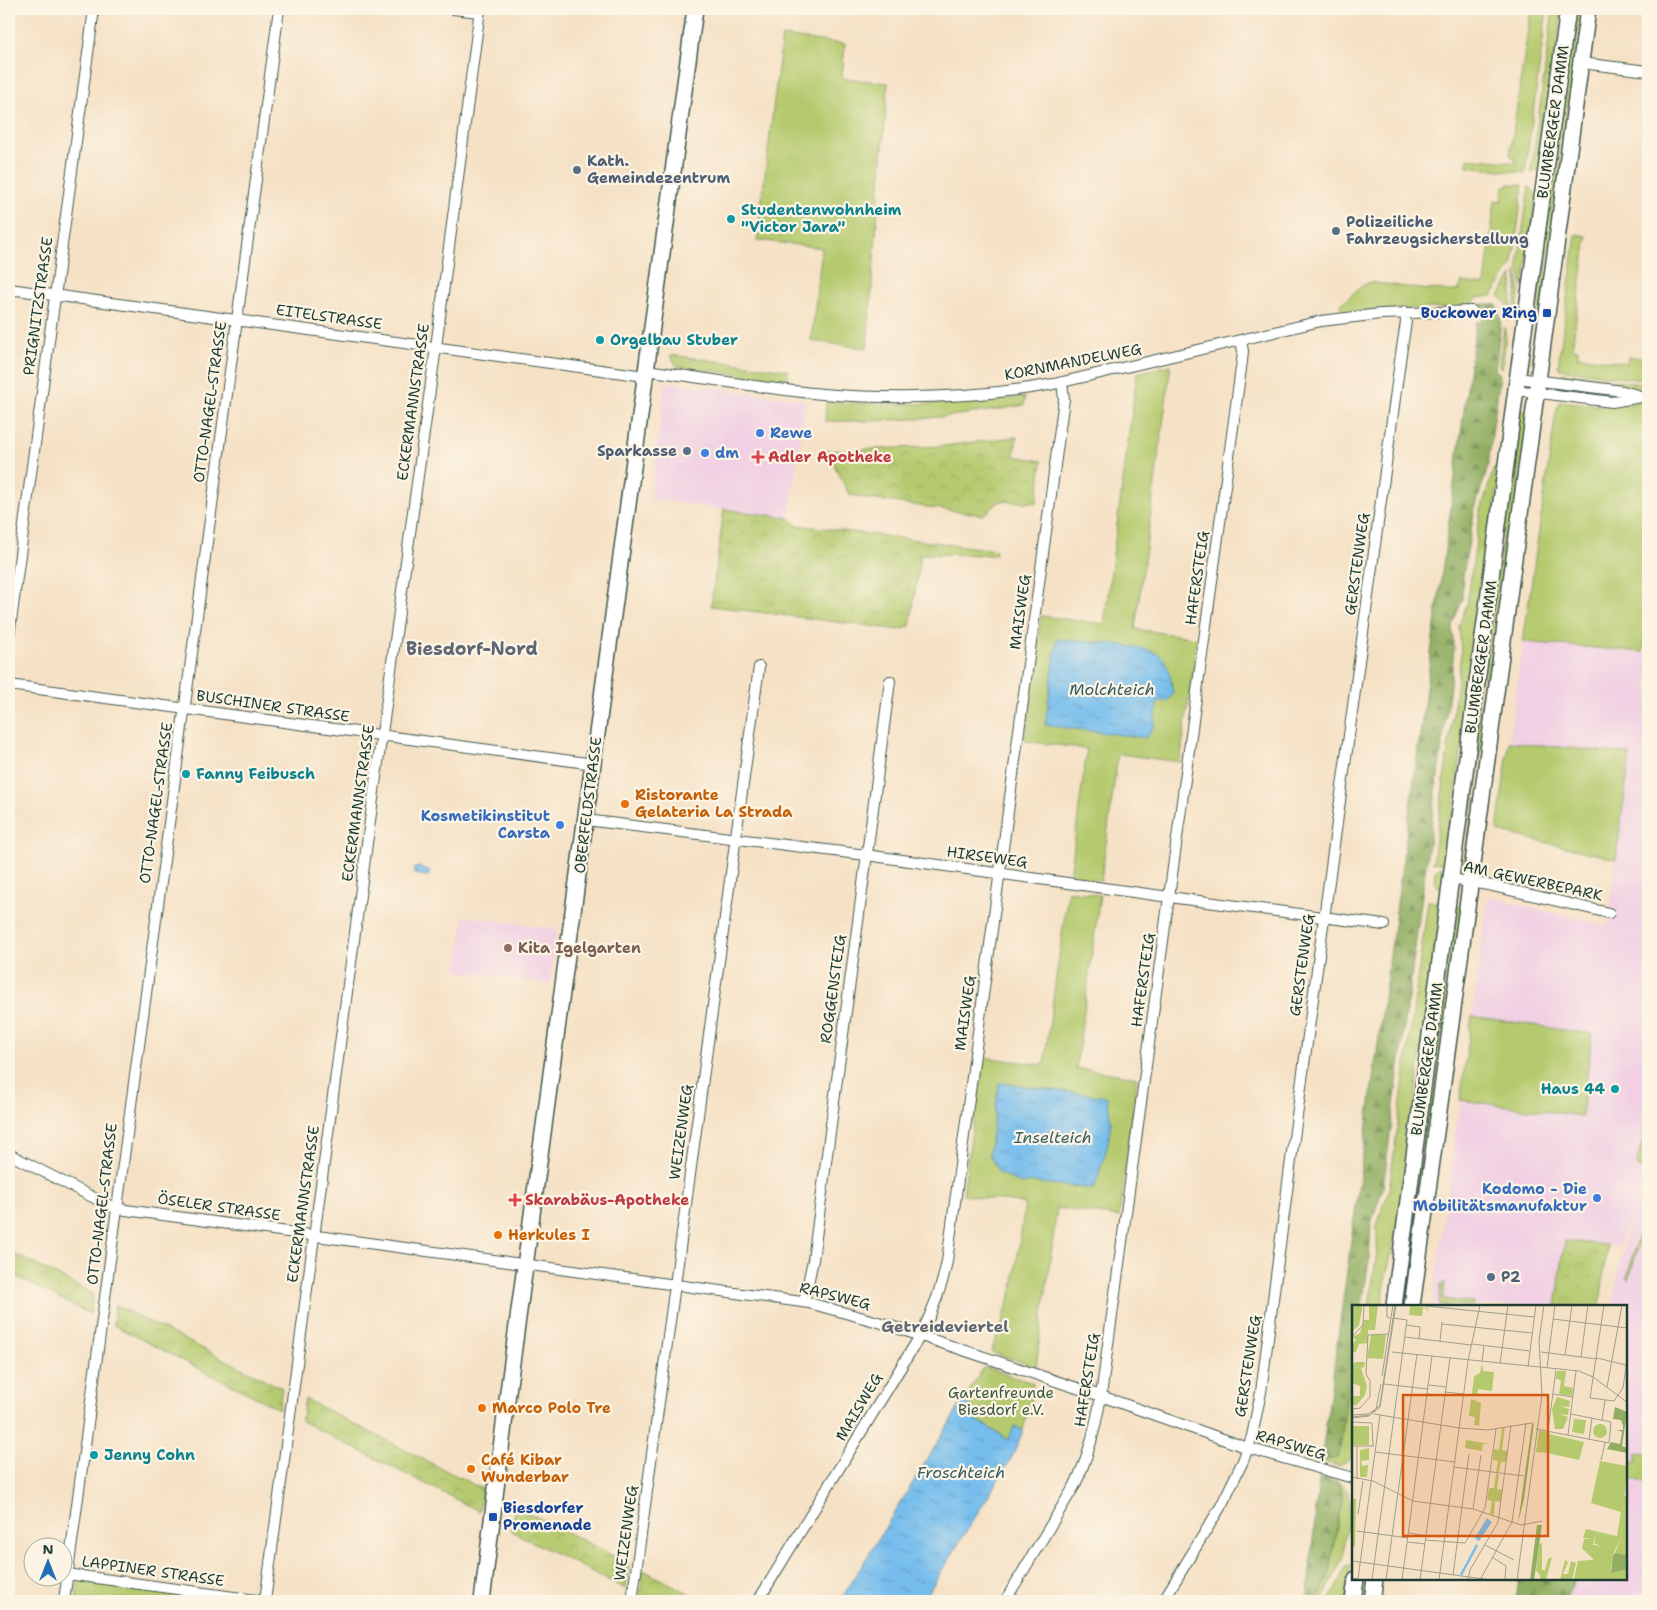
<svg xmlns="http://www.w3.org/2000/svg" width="1657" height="1610" viewBox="0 0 1657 1610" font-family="'Shantell Sans',sans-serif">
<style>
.built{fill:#f1d0e3}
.green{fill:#b5ca6e;stroke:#6a8451}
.forest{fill:url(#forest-firs);stroke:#58764a}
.park{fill:url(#park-crowns);stroke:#6a8451}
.water{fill:url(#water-ripples);stroke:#4a7d90}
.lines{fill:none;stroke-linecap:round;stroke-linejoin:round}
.street-casing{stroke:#3f564a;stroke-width:12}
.secondary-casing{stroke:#3f564a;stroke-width:18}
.street{stroke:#fff;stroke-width:10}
.secondary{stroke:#fff;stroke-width:15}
.service-dot{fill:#5c6f8a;stroke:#fcf5e5;stroke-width:2}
.culture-dot{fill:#0f9aa8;stroke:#fcf5e5;stroke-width:2}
.transit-dot{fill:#1a4fb4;stroke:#fcf5e5;stroke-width:2}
.shop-dot{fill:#3f7fe0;stroke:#fcf5e5;stroke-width:2}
.health-dot{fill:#e0444e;stroke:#fcf5e5;stroke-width:2}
.food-dot{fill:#e8710a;stroke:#fcf5e5;stroke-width:2}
.education-dot{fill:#8d6e63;stroke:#fcf5e5;stroke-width:2}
.labels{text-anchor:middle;stroke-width:4.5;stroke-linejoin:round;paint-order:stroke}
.street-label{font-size:15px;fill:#1f3d34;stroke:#fcf5e5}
.service-label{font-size:15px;font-weight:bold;fill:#4e5e75;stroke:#fcf5e5;text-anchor:start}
.culture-label{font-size:15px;font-weight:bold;fill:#0d838f;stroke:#fcf5e5;text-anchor:start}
.transit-label{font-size:15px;font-weight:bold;fill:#164399;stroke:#fcf5e5;text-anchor:end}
.shop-label{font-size:15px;font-weight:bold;fill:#366cbe;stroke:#fcf5e5;text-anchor:start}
.health-label{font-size:15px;font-weight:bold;fill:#be3a42;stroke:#fcf5e5;text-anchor:start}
.food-label{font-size:15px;font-weight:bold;fill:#c56008;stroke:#fcf5e5;text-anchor:start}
.education-label{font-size:15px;font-weight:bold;fill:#785e54;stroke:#fcf5e5;text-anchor:start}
.park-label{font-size:15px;fill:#3d5940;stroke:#fcf5e5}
.water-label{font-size:16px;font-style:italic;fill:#355d62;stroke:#fcf5e5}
.neighbourhood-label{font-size:16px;font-weight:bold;fill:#5f6674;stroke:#fcf5e5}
.quarter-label{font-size:18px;font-weight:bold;fill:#5f6674;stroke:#fcf5e5}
.inset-river{fill:none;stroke:#76bded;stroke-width:2.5}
.inset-road{fill:none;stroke:#9f9f8b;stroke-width:1}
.view{fill:#d45610;fill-opacity:0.15;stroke:#d45610;stroke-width:2.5}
.inset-edge{fill:none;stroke:#1f3d34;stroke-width:2.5}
</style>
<defs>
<pattern id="forest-firs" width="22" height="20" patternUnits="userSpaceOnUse" patternTransform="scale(1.25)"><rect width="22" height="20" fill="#90ae61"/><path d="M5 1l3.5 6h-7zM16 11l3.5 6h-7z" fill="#758f51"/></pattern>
<pattern id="park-crowns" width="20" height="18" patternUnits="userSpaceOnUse" patternTransform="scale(1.25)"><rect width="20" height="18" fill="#b5ca6e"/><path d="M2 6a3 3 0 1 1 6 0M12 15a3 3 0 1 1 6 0" fill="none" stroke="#9bae60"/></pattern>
<pattern id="water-ripples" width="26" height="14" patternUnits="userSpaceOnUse" patternTransform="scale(1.25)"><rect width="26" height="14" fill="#76bded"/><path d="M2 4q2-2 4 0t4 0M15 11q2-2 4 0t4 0" fill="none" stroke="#609bc1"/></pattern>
</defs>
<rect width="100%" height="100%" fill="#fcf5e5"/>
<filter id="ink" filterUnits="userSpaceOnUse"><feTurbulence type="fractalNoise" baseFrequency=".02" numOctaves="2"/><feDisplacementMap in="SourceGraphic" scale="10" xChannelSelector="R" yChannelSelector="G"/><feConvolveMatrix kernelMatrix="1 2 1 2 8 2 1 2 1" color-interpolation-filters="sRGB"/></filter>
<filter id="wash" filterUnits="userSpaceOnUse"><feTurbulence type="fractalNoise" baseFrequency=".0096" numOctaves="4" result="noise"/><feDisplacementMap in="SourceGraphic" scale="20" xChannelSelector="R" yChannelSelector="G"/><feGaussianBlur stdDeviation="1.12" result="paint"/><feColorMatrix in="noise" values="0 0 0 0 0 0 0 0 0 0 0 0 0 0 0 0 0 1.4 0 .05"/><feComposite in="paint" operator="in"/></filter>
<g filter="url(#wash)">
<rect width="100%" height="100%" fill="#f5e1c5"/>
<!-- built -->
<path class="built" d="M666,382L805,400L789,518L650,499Z
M1523,642L1648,654V1601H1563L1576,1579H1626V1306H1613L1614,1292L1634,1197L1620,1247L1565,1241L1556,1306H1432L1460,1100L1582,1115L1592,1034L1472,1016L1488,897L1607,926L1609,913L1630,754L1509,742Z
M464,916L557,929L550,984L457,971Z"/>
<!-- green -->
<path class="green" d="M1531,9H1547L1525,173L1467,166L1468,158L1517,163L1510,154Z
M1553,9H1562L1541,168L1531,173Z
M1575,9H1582L1534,363L1532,362L1539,308L1537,292Z
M782,36L845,44L842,78L888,83L867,348L811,341L822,248L757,240Z
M1509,184L1523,185L1513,263L1492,296L1477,298L1470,307L1375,310L1343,313L1340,305L1362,286L1370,282L1429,290C1440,287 1448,294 1459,290L1462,282L1485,285L1495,200L1502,201L1504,186H1508Z
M1529,186L1537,195L1523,288L1518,265Z
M1576,234L1587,236L1572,348L1578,349V356L1627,363L1628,356L1648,359V381L1560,369L1558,366Z
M1517,271L1520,291L1516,315L1514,312L1517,289Z
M1513,274L1511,308L1499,296Z
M1504,327L1506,337L1502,368H1500L1499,362Z
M670,355L788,370L787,381L677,366Z
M1171,365L1135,629L1197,638L1180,762L1118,754L1101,881L1070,876L1087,749L1025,741L1041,616L1104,624L1137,373Z
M1563,373L1640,384L1641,385L1640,392L1629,387L1562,378Z
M1561,388L1614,395L1615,397L1614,398L1561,392Z
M1025,397L1024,405C958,418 892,422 825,421L826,401C893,407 959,404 1025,397Z
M1560,401L1617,407L1638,402L1648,404V617L1643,652L1523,642L1556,412Z
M1520,409L1529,410L1465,866L1464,864L1475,786V746Z
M1494,468L1500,469L1446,864L1433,862L1461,653L1459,625L1467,604L1480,514Z
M1509,742L1630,754L1616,859L1497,831Z
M1440,867H1446L1443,888L1438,887L1434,882L1435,871Z
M1068,891L1100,895L1076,1068L1137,1077L1119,1217L1057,1208L1036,1367L991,1352L1002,1323L1013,1288L1025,1204L963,1195L982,1057L1044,1065Z
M1428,901L1441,903L1398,1224L1386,1276L1382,1306H1369L1377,1251V1225L1389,1190Z
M1453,905L1462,906L1407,1306H1399Z
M1472,1016L1592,1034L1582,1116L1460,1100Z
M1648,1117V1133L1642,1158L1646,1163L1645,1168L1639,1169L1636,1166Z
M1648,1222V1228L1643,1232L1640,1238L1629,1280L1627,1279L1638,1235L1641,1229Z
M1445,1282L1443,1299L1474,1303V1306L1440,1305L1439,1302L1441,1285Z
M1353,1349V1452L1349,1460L1339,1466L1321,1462L1339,1457Z
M984,1367L1033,1383L1031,1399L1023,1430L1014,1427L1009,1440L969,1415L973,1408L963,1401Z
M1637,1453H1648V1484L1626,1478V1466L1630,1462H1637Z
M1337,1481L1347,1490L1350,1499V1505L1343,1556L1339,1568L1332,1579L1323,1601H1317L1328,1577L1338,1520L1342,1503V1493Z
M1347,1566H1351L1346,1601H1329Z
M79,1578L240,1601H76Z"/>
<!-- forest -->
<path class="forest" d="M1482,304L1497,305L1501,321L1495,370L1500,374L1488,466L1474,512L1463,576L1462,600L1452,626L1454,648L1452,670L1383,1188L1371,1223L1369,1260L1362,1306H1353V1349L1339,1457L1321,1462L1476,322H1482Z
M1319,1478L1337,1481L1342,1493V1503L1338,1520L1328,1577L1317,1601H1307Z
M1519,1579H1576L1563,1601H1516Z"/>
<!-- park -->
<path class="park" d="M1014,437H1017L1014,456L1042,461L1037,503L1000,501L984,515L863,498L849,494L827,451L943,446Z
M724,509L789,518L797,525L996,550L995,555L921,554L910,626L900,630L711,606Z
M1565,1241L1607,1245L1600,1306H1556Z
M9,1251L93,1294L90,1314L9,1273Z
M115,1305L282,1388L279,1409L113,1325Z
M305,1399L482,1489L479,1511L301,1421Z
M515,1506L629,1564L626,1589L511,1531Z
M643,1570L704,1601H650L640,1596Z"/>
<!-- water -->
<path class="water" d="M1057,639C1078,641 1146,644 1161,656C1168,662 1172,683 1173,693L1168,701H1158L1154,726L1146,738L1045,725Z
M420,867L429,870V875L426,876L414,874V868Z
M999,1083L1107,1097L1111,1123L1107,1148L1094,1189L1032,1182L1021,1184L999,1173L989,1154Z
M963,1401L973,1408L969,1415L1008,1440L1014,1427L1023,1430L1018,1444L1011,1459L923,1601H840Z"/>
</g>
<g filter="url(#ink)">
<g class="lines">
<defs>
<path id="street" d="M453,9L480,12
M1581,63L1648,71
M9,289L645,376
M646,370C705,378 764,389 823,394C899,400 978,398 1054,384L1321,321L1380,314L1472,311
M1517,378L1623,391L1648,398
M1516,390L1612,402L1641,397
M9,636L94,9
M9,685L594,764
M586,820L866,855L1169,897L1384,925
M1451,879L1488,885L1609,913
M9,1154L106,1204L116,1208L126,1210L809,1303L882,1323L1101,1396L1248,1448L1353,1478
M804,1302L813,1260L890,681
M67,1574L264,1601
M64,1601L279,9
M265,1601L375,784L436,347L480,9
M632,1601L759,667
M758,1601L920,1336C933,1311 942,1288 947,1261L1064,399L1062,382
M1005,1601L1075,1485C1089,1455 1095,1429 1101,1396L1242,361L1243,351L1241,341
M1163,1601L1221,1506L1243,1461L1252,1436L1261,1392L1291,1160L1401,354L1406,322L1405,312"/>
<path id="secondary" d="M1394,1306L1518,374L1568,9
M1412,1306L1469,893L1588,9
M482,1601L508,1392L695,9
M1353,1601L1356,1579
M1372,1601L1375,1579"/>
</defs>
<!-- street casing -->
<use href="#street" class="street-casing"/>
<!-- secondary casing -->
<use href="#secondary" class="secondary-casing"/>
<!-- street -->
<use href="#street" class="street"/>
<!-- secondary -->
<use href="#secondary" class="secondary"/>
</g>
</g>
<!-- markers -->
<g class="service-dot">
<circle cx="577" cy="170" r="5"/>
<circle cx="1336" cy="231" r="5"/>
<circle cx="687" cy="451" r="5"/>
<circle cx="1491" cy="1277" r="5"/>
</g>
<g class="culture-dot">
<circle cx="731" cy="219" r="5"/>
<circle cx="600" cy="340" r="5"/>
<circle cx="186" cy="774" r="5"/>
<circle cx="1615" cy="1089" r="5"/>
<circle cx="94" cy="1455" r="5"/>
</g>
<g class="transit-dot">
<rect x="1542" y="308" width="10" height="10" rx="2.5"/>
<rect x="488" y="1512" width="10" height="10" rx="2.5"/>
</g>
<g class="shop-dot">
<circle cx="760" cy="433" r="5"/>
<circle cx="705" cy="453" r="5"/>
<circle cx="560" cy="825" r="5"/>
<circle cx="1597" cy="1198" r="5"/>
</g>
<g class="health-dot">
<path d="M755.5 449.5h5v5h5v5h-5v5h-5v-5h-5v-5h5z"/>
<path d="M512.5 1192.5h5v5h5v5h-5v5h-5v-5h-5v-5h5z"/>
</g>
<g class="food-dot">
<circle cx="625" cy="804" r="5"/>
<circle cx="498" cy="1235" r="5"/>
<circle cx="482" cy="1408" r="5"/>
<circle cx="471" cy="1469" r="5"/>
</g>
<circle class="education-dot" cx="508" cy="948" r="5"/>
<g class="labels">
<!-- street labels -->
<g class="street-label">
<text transform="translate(1553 122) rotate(-82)" y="5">BLUMBERGER DAMM</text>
<text transform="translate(38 306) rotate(-82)" y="5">PRIGNITZSTRASSE</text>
<text transform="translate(329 317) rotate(8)" y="5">EITELSTRASSE</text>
<text transform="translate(1073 362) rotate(-11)" y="5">KORNMANDELWEG</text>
<text transform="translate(210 402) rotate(-82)" y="5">OTTO-NAGEL-STRASSE</text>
<text transform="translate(413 402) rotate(-82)" y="5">ECKERMANNSTRASSE</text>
<text transform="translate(1357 564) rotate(-82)" y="5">GERSTENWEG</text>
<text transform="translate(1197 578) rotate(-82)" y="5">HAFERSTEIG</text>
<text transform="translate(1020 612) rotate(-82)" y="5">MAISWEG</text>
<text transform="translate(1481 657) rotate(-82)" y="5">BLUMBERGER DAMM</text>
<text transform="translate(273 706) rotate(8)" y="5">BUSCHINER STRASSE</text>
<text transform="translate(156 803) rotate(-82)" y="5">OTTO-NAGEL-STRASSE</text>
<text transform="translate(358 803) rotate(-82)" y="5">ECKERMANNSTRASSE</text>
<text transform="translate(588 805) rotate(-83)" y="5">OBERFELDSTRASSE</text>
<text transform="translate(987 857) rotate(8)" y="5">HIRSEWEG</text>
<text transform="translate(1533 881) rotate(12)" y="5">AM GEWERBEPARK</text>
<text transform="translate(1302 965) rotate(-82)" y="5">GERSTENWEG</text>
<text transform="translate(1143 980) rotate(-82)" y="5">HAFERSTEIG</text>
<text transform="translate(833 989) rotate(-82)" y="5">ROGGENSTEIG</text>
<text transform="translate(965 1013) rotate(-82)" y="5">MAISWEG</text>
<text transform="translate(1427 1059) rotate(-82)" y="5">BLUMBERGER DAMM</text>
<text transform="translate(681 1132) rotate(-82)" y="5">WEIZENWEG</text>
<text transform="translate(102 1204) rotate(-83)" y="5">OTTO-NAGEL-STRASSE</text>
<text transform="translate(303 1204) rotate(-82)" y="5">ECKERMANNSTRASSE</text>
<text transform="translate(219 1207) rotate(8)" y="5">ÖSELER STRASSE</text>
<text transform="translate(835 1296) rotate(14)" y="5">RAPSWEG</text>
<text transform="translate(1248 1366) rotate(-81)" y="5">GERSTENWEG</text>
<text transform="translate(1087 1380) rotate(-81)" y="5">HAFERSTEIG</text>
<text transform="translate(859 1407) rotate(-59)" y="5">MAISWEG</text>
<text transform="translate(1291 1445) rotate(17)" y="5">RAPSWEG</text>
<text transform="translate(626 1533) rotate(-82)" y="5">WEIZENWEG</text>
<text transform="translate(153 1571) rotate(8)" y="5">LAPPINER STRASSE</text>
</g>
<!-- service labels -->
<g class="service-label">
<text x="587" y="166">Kath.<tspan x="587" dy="17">Gemeindezentrum</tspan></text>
<text x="1346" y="227">Polizeiliche<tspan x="1346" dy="17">Fahrzeugsicherstellung</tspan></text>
<text x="677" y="456" text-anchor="end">Sparkasse</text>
<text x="1501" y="1282">P2</text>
</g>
<!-- culture labels -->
<g class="culture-label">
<text x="741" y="215">Studentenwohnheim<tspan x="741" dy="17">"Victor Jara"</tspan></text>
<text x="610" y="345">Orgelbau Stuber</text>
<text x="196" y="779">Fanny Feibusch</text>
<text x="1605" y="1094" text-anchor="end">Haus 44</text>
<text x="104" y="1460">Jenny Cohn</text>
</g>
<!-- transit labels -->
<g class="transit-label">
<text x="1537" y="318">Buckower Ring</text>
<text x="503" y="1513" text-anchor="start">Biesdorfer<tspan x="503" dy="17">Promenade</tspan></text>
</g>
<!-- shop labels -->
<g class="shop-label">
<text x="770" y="438">Rewe</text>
<text x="715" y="458">dm</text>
<text x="550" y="821" text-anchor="end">Kosmetikinstitut<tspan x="550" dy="17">Carsta</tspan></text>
<text x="1587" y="1194" text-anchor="end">Kodomo - Die<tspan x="1587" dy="17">Mobilitätsmanufaktur</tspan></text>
</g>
<!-- health labels -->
<g class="health-label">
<text x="768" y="462">Adler Apotheke</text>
<text x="525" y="1205">Skarabäus-Apotheke</text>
</g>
<!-- food labels -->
<g class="food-label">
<text x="635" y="800">Ristorante<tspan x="635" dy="17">Gelateria La Strada</tspan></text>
<text x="508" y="1240">Herkules I</text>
<text x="492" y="1413">Marco Polo Tre</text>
<text x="481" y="1465">Café Kibar<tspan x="481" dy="17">Wunderbar</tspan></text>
</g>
<!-- education labels -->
<g class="education-label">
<text x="518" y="953">Kita Igelgarten</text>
</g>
<!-- park labels -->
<g class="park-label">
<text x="1001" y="1398">Gartenfreunde<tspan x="1001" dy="17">Biesdorf e.V.</tspan></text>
</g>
<!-- water labels -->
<g class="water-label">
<text x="1112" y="695">Molchteich</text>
<text x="1053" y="1143">Inselteich</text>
<text x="961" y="1478">Froschteich</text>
</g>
<!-- neighbourhood labels -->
<g class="neighbourhood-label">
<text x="945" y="1332">Getreideviertel</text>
</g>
<!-- quarter labels -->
<g class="quarter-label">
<text x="472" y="655">Biesdorf-Nord</text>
</g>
</g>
<!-- overview -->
<g transform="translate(1352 1305)">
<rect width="275" height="275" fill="#f5e1c5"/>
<path d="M58,0L76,3L75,10V4L71,3L70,11L57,10ZM130,58L131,66L142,67L140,86L126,84L125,90L120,89L122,71L128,68ZM119,94L129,98L127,121L122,120L123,112L117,111ZM153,122L150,145L156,146L154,157H149L147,167H144L146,156L141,155L142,144L147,145L150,123ZM187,125L197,128L195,148L184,147ZM144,168L147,169L145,184L150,185L149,197L143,196L142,210L138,209L140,196L135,195L137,183H142ZM272,191L275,192V243L273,250H269L263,248L269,233ZM0,194H4L3,242H0ZM245,228L265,232L258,267L275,264V275H222L226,256L242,255L230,243L232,234H242L241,240L248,241L242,238ZM190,237V265H193L196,254L200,252L194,275H188V270L184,265L187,240ZM213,255L216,257L211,269H216L219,256L224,258L220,275H208Z" fill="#b5ca6e"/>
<path d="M263,102L275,107L270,141L275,143V148L255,144L259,137L268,139L270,127L265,125H271V121L269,115L261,114ZM182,117L172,194L166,218L180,119ZM185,220H190L189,227L182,275H178ZM275,243V264L259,268L261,251L263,248L273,250Z" fill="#90ae61"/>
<path d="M197,129L232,137L227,155L195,148Z" fill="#b5ca6e"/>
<path d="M0,0H10V5L7,20L0,27ZM17,0H26L23,25H16V38L7,39L4,47H0V39L4,35L1,32L8,28L12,15H17ZM19,30H34L31,54L15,53ZM4,57H13L12,62L9,63L15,81L13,90L5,100H0V91H8V81L0,78V59ZM205,66H214L212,81L221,83L220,91L207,89L209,75L204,74ZM205,92L218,96L217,102L208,101L217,104L216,110L207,109L216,112L211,124H203L200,104ZM222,114L234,115L232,129L220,127ZM241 126a7 7 0 1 1 14 0a7 7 0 1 1-14 0ZM0,121H17V140H0ZM114,135L138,139H131L130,146L113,143ZM17,143V155L9,156L10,161L16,160L15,172H8V145ZM248,156L275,161L269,233L260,251L258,275H225L222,274L225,261L231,262L232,256L241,255L242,240L261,244L264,232L245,228L241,238L242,234L231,233L234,224L265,231L269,207L239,198Z" fill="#b5ca6e"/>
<path d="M135,213L140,217L127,236L123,233Z" fill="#76bded"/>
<path class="inset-river" d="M109,270L125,240"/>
<path class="inset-road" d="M35,0V12L38,13M252,0L238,93L262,96L271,83L275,54M74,1L182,12M201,14L275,23M90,19L180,28M54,20L68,22L67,34M0,32L11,20L12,0M53,32L119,40M88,36L90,17M120,39L178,46M40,47L227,66L241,72L275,97M189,47L245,54M213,50L220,0M229,52L236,0M245,53L274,60M130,57L132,41M148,59L156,0M176,62L184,0M195,63L203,0M30,71L41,0M32,79L76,84M77,80L94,82M255,82L270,0M93,87L112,89M75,89L93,91M201,89L221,92M0,104L8,103L18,92V76L14,69L16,30L36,29M22,109L107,123M0,110L16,109L24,104L29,79M0,112L18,110L28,100L43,0M0,113L17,111L28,102L44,0M250,115L253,95M0,117L20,118L21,141M107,123L136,125L180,118M184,124L257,138L259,117L219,109M196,125L204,65M216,130L224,66M237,135L240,113M0,141H22M23,147L103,157M249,155L253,138M102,162L172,171M0,172L21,176L61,196L121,204L169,220L190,216M5,174V141M121,204L129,150M6,209L11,176M5,226L56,233M57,228L74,231M73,235L113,238L133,203L144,124M56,237L73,239M133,240L162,255M140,252L154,261L153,275M0,256L139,275M101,270L117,149M0,273L6,274L28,110M20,275L55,15L41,13M34,275L65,49M50,275L80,51M68,275L98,53M87,275L116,56L128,0M116,275L118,265L146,217L159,120M128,275L160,217L174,118M165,275L190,90L187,36L192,0"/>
<path class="view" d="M51,90H196V231H51Z"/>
<rect width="275" height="275" class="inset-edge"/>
</g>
<!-- margin -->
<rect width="1657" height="1610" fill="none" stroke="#fcf5e5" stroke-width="30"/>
<!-- north arrow -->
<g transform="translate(48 1562)"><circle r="24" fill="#fcf5e5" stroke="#a4ab9e"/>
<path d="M0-4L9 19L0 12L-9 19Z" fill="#1f6fb2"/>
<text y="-8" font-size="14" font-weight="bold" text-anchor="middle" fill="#1f3d34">N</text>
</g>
</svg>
